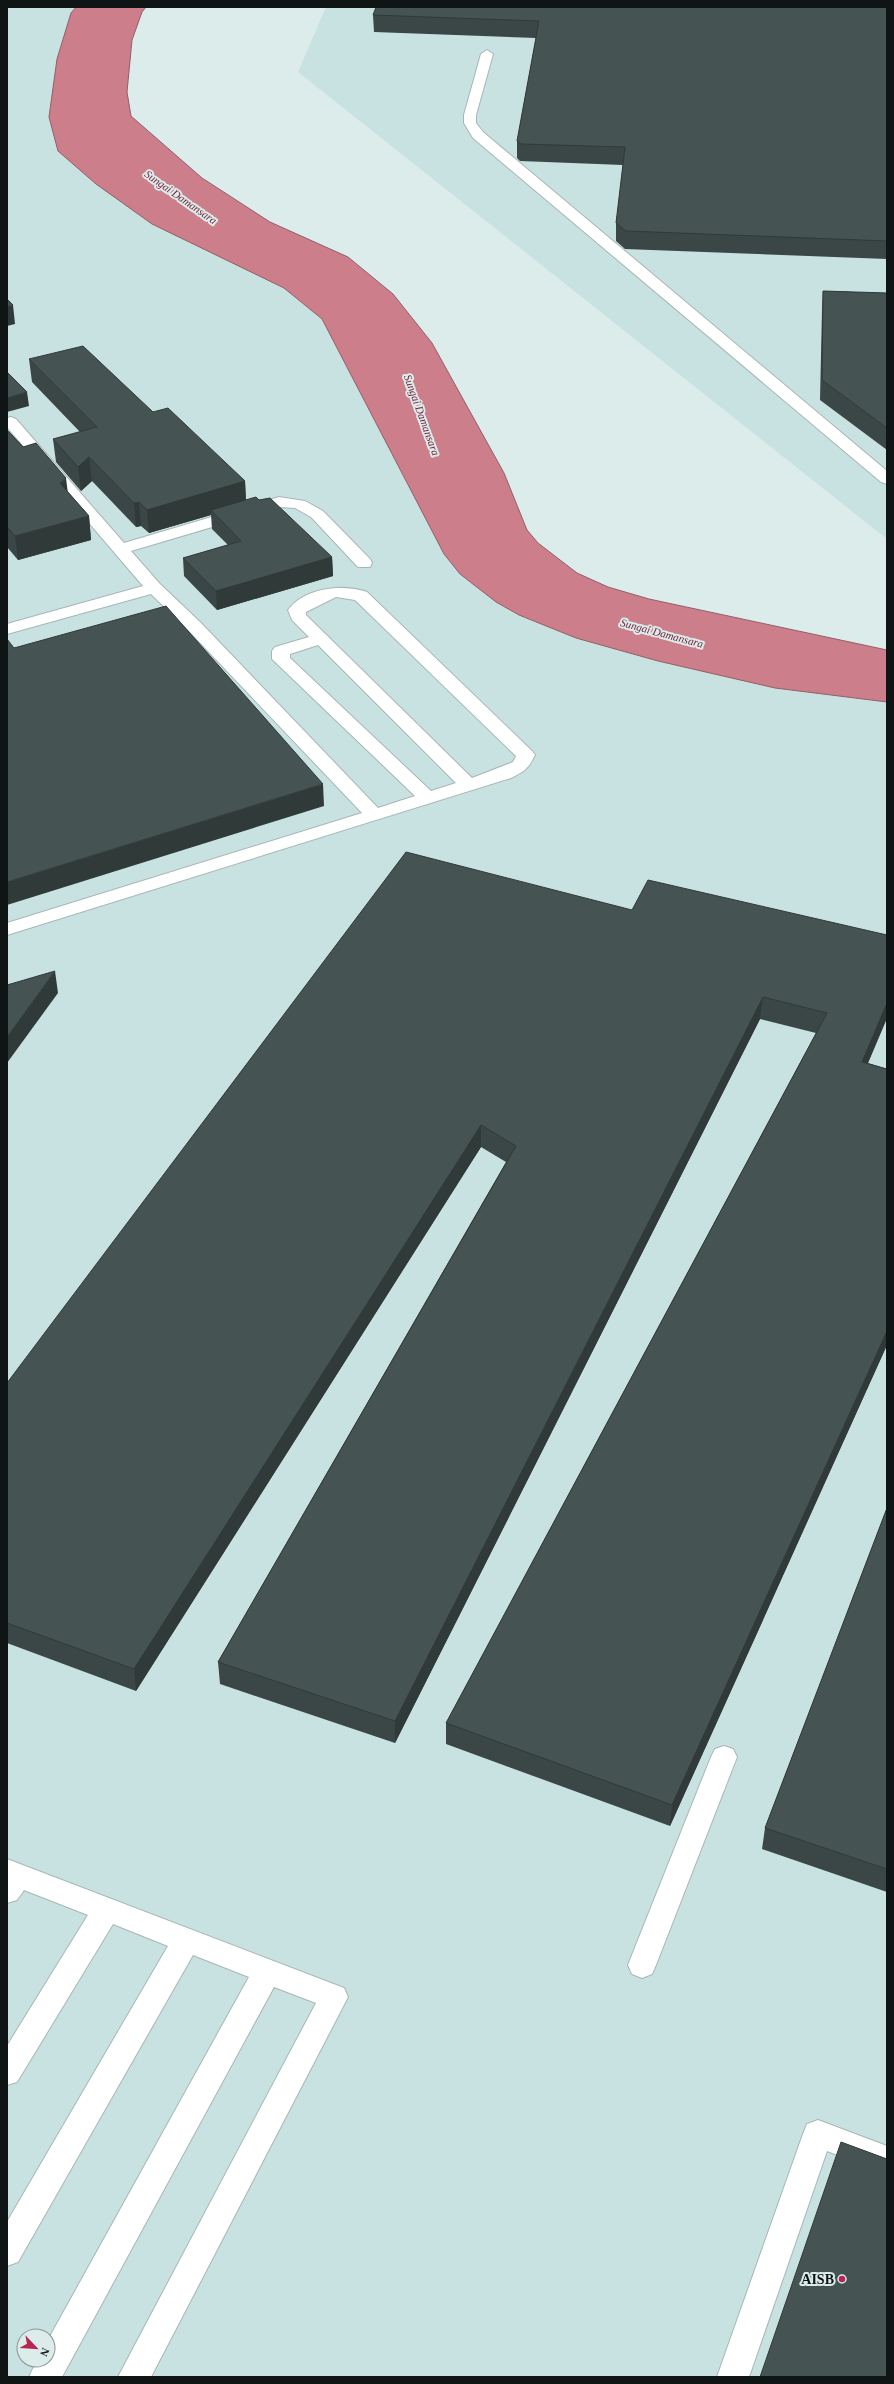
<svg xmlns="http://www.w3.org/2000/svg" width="894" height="2384" viewBox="0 0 894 2384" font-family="Georgia,serif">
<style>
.built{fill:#c8e2e1;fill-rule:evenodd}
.water{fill:#cc7e8b;stroke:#935e67}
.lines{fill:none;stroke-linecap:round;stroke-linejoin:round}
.minor-casing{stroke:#a7b6b6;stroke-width:2}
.minor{fill:#fff;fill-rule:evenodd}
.wall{fill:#3b4747}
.shaded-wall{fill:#303a39}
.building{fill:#455352;stroke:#303a39}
.poi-dot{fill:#b62652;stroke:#dbeceb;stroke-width:1.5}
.labels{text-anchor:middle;stroke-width:4;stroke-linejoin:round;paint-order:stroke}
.far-water-label{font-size:11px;font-style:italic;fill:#761934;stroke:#dbeceb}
.near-poi-label{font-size:14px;font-weight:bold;fill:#0f1414;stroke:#dbeceb;text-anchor:end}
</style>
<rect width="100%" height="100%" fill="#dbeceb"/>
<!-- built -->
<path class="built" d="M7,7H76L71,13L152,224L284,288L322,319L444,554L460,574L496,602L519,615L576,638L658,661L775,688L887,702V2377H7ZM24,2336H48V2360H24Z
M326,7H887V539L298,72Z"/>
<!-- water -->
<path class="water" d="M76,7H146L142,12L132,40L127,92L131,116L202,178L270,222L348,257L393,294L432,343L504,473L527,530L538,543L577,573L608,587L649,599L887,650V702L775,688L658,661L576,638L519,615L496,602L460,574L444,554L322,319L284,288L152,224L96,184L58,151L49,117L57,59L71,13Z"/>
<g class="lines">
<defs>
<path id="minor" d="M487,50L493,54L476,115V123L483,132L887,471V484L881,482L473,138L464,123V115L481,54Z
M11,417L16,419L124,543L279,497L305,501L323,511L370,559L372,563L370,567H358L311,517L295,508L280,507L131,551L160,584L201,623L378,808L415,796L272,659V651L275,647L309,637L292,620L288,610C305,587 343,584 367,592L532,751L535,755C528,769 525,771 511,778L7,935V923L362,813L189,631L151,594L7,634V624L143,586L7,427V418ZM336,597L355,600L516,756L513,762L472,778L306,615V612ZM318,645L456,783L431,791L290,658V654Z
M724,1746L733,1749L737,1757L656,1965L652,1974L642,1978L632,1974L628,1965L711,1757L715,1749Z
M7,1859L344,1988L348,1997L151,2377H118L316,2003L274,1987L62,2377H29L37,2360H48V2340L249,1977L193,1955L18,2262L7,2266V2222L168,1946L113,1924L17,2082L7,2085V2046L88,1915L24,1890L17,1900L7,1903Z
M818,2120L887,2146V2174L827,2151L749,2377H717L803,2134L807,2124Z"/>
</defs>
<!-- minor casing -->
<use href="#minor" class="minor-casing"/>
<!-- minor -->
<use href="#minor" class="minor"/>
</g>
<!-- wall -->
<path class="wall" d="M887,7V259L625,249L616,241V223L623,165L520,161L517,158V141L536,38L374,32L373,15Z
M823,291L887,293V450L820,400L822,310Z
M29,359L153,412L245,481L246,500H259L332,557L333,576L217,610L184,576L183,558L228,545L212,529L211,515L149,533L141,526L136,527L92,481L81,491L56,462L53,439L80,432L32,382Z
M7,430L68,492L89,516L91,540L18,560L7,547Z
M632,910L887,935V1018L868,1063L887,1069V1345L670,1826L446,1744V1723L816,1033L760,1019L395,1743L220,1684L218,1662L506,1162L481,1147L136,1691L7,1643V1383Z
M887,1508V1892L762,1849L765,1828Z"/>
<!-- shaded-wall -->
<path class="shaded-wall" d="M13,305L15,324L7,326V307Z
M27,392L29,406L7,412V398Z
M89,457L92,481L81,491L78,467Z
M66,478L69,502L60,483Z
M245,481L246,505L211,510V515L149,533L147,510Z
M139,502L141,526L136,527L134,503Z
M89,516L91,540L18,560L15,536Z
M332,557L333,576L217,610L216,591Z
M323,784L324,806L7,905V882Z
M55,971L58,993L7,1063V1037Z
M763,997L760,1019L395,1743V1721Z
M887,1003V1018L859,1084L862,1062Z
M481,1125V1147L136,1691L134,1669Z
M887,1331V1345L670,1826L672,1805Z"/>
<!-- building -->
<path class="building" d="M376,7H887V241L626,231L616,223L625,147L521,144L517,141L539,21L373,15Z
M823,291L887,293V428L822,380Z
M7,299L13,305L7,307Z
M83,346L153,412L168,408L245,481L147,510L139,502L134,503L89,457L78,467L53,439L97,427L29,359Z
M7,372L27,392L7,398Z
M7,430L23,447L36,443L66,478L60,483L89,516L15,536L7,527Z
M256,497L259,500L270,498L332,557L216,591L183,558L241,541L211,510Z
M166,606L323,784L7,882V639L14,648Z
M406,852L632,910L648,880L887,935V1003L862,1062L887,1069V1331L672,1805L446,1723L827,1013L763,997L395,1721L218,1662L516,1146L481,1125L134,1669L7,1623V1383Z
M55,971L7,1037V985Z
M887,1508V1869L765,1828Z
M841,2142L887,2159V2377H760Z"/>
<!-- markers -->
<circle class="poi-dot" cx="842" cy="2279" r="4"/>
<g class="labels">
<!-- far-water labels -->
<g class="far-water-label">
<text transform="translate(181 197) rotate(35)" y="4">Sungai Damansara</text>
<text transform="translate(422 415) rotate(70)" y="4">Sungai Damansara</text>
<text transform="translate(662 633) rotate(15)" y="4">Sungai Damansara</text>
</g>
<!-- near-poi labels -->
<g class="near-poi-label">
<text x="834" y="2284">AISB</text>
</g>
</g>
<!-- border -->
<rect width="894" height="2384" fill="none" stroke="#0f1414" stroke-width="16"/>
<!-- north arrow -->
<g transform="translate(36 2348) rotate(115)"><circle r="19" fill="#dbeceb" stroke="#899695"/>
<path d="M0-3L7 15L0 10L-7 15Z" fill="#b62652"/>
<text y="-6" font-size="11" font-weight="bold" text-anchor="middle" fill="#0f1414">N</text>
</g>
</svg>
